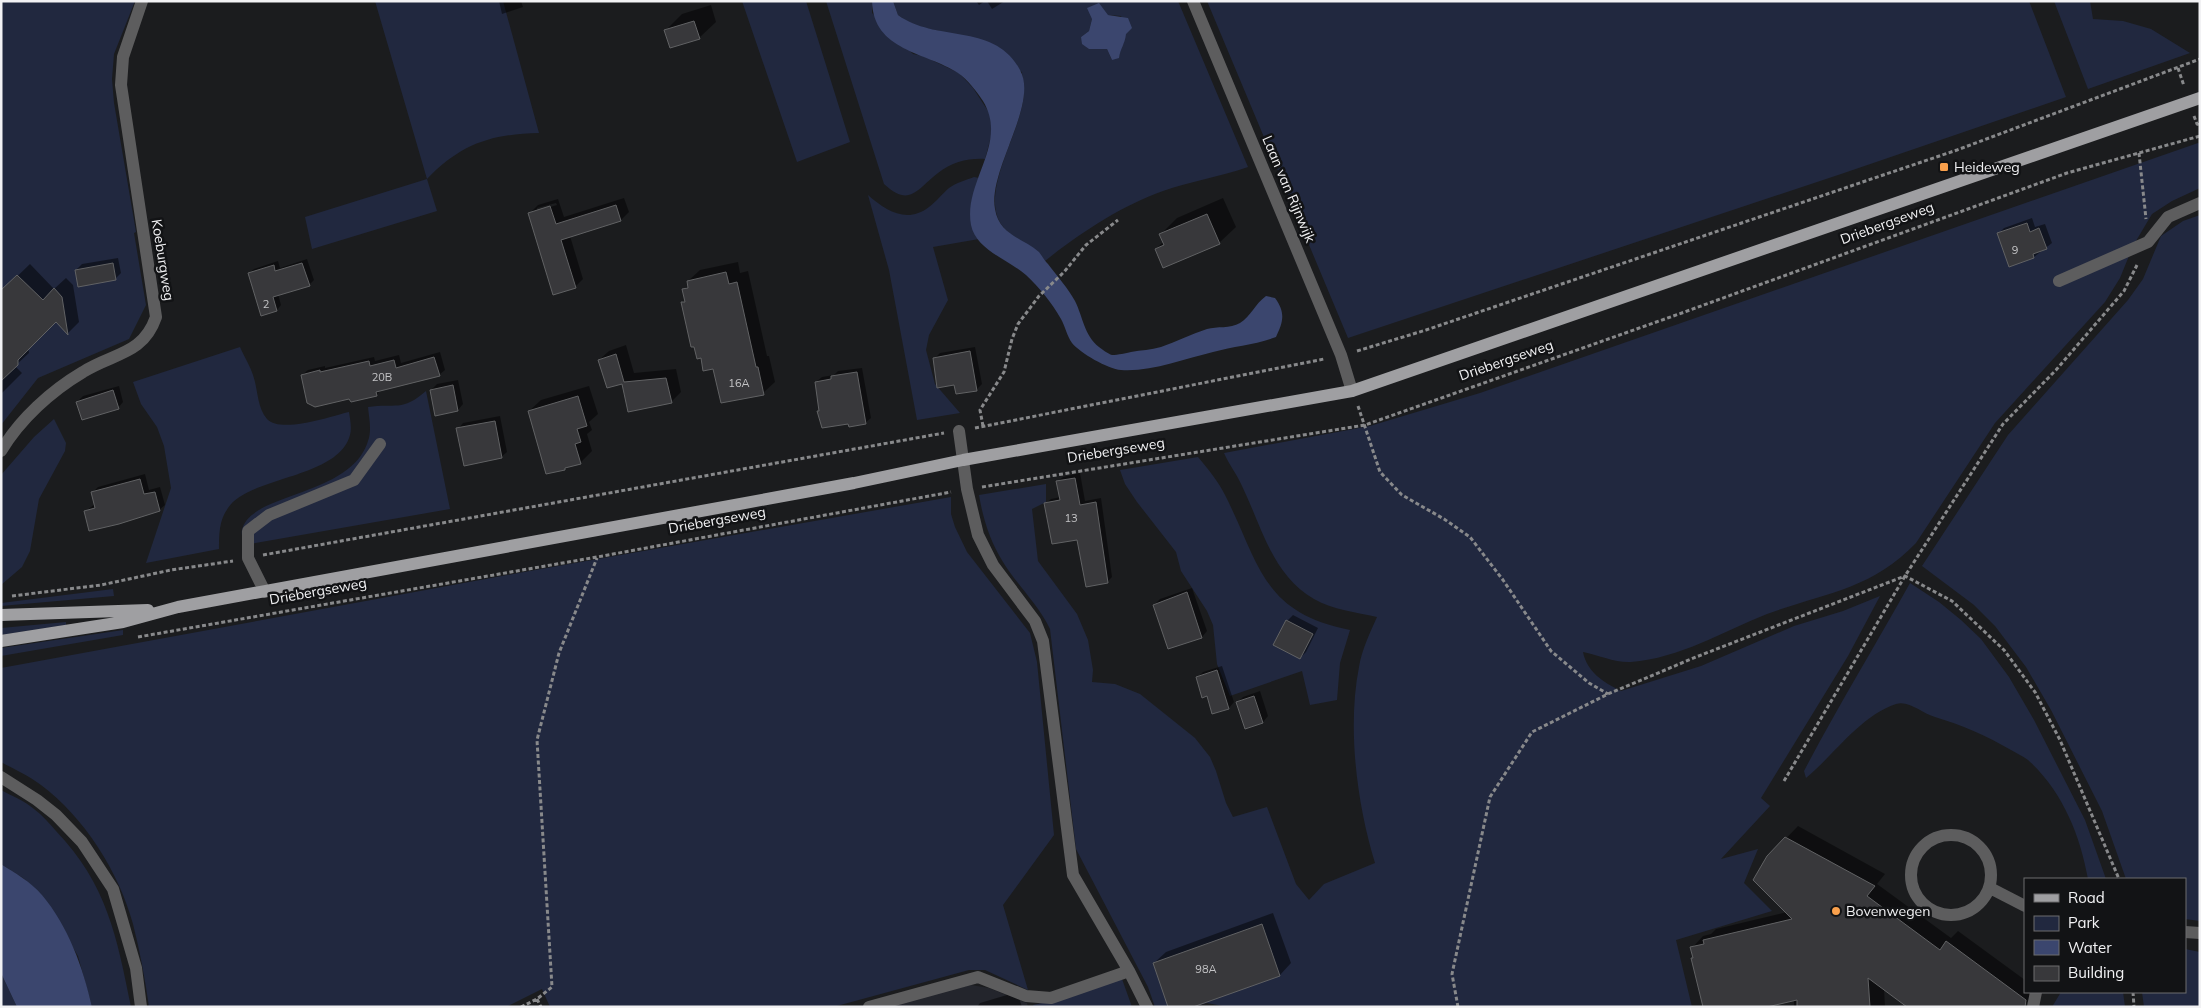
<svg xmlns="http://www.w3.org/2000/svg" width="2201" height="1008" viewBox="0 0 2201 1008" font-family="Mulish,sans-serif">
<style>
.built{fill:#23252c}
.green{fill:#21283f;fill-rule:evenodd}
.water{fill:#3b466e}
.shadow{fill:#0007;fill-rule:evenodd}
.building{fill:#38383b;stroke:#616264}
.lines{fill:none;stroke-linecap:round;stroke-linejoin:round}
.path{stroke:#88898b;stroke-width:3;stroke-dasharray:4 2.5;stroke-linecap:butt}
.minor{stroke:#5d5d5e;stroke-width:12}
.major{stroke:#9f9fa2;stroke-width:12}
.poi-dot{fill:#f9a04c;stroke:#121315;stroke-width:2}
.labels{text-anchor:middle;stroke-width:5;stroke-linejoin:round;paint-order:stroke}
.number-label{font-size:11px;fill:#c4c4c6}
.poi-label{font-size:14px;fill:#f2f2f4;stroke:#121315;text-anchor:start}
.street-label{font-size:14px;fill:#f2f2f4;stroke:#121315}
</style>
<rect width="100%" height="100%" fill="#1b1c1e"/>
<!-- built -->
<path class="built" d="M971,985L989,988L1027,1003L1028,1007H883Z"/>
<!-- green -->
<path class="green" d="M1,1H135L114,54L112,79L114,103L136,232L134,233L146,305L129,339L38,378L1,425Z
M375,1H503L539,133C491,134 461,144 427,179L437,211L312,249L305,217L427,179Z
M742,1H806L850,142L797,162Z
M826,1H872V13L913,54L923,56L959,73L973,88L990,114L992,133L985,159C969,158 952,162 938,173C917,189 910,208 884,184Z
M893,1H1178L1248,167C1220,177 1191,181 1163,191C1121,206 1080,233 1045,261C1033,245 1012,241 1001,224C979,190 1024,129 1024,91C1024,85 1022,78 1022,72L940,31L919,27L908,22L898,15ZM1108,15L1121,16C1127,39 1127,41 1112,60L1107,49H1089L1081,37L1089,31L1092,19Z
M1207,1H2029L2066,97L1844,173L1348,338Z
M2054,1H2090L2093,19L2123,21L2151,29L2190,53L2088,89Z
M2198,143L2200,144V188L2172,201L2152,214L2133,246L2120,278L2105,302L1995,423L1916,543C1871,590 1824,593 1767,614C1722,632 1680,658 1631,662C1616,663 1598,655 1583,652C1587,672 1603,682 1621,691L1701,666L1794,626L1843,611L1880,596L1848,656L1761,798L1770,806L1721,859L1758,849L1744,883L1772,911L1676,940L1692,1007H1228L1207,1003L1190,1007H1155L1148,987L1076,849L1050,629C1038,604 1017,585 1003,562C990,541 983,519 979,495L1046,484V502L1032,509L1038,561L1077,614L1088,640L1093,670L1092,682L1115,684L1140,694L1195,738L1210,757L1216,771L1226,803L1233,817L1267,807L1296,884L1309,900L1324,884L1375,863C1357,804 1347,728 1359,667C1362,649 1370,633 1377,617C1356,612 1333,610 1314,599C1272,575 1262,527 1242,486C1237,474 1229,465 1224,453L1370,426L1480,393Z
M974,177L979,178C971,201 965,217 979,239L933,247L948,300L929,335L926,350L935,384L960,413L917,420L889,270L868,195C886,211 907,224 929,207C937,201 942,194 949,188C956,183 966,180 974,177Z
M2200,215V921L2185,919V879H2126L2102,811L2051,710L2026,667L1995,626L1974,605L1922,566L2008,435L2128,300L2143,279L2161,236L2183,221Z
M240,347C244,356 250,366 253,375C258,389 257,408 267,419C281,434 332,416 349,412C350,419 352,428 350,435C338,479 249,476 228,508C219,520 219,535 219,549L146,563L171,488L164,446L157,427L141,404L133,382Z
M426,391L450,509L244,545C243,541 241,534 242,530C250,492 351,497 368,441C372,430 369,418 368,407C395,403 402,412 426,391Z
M54,419L66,443L65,451L39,499L30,551L22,567L1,585V475L34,437Z
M1198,457C1208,469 1218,481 1225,495C1260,564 1261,612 1350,630L1340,663L1337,700L1310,705L1302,671L1230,696L1217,664L1213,625L1207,611L1181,571L1176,552L1137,502L1125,484L1120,470Z
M951,497V514L955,527L967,552L1030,633L1037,662L1054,835L1003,905L1028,990L985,970H969L833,1007H550L542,989L506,1007H149C145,979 140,951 133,924C119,872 84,817 41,785C29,776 14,769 1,762V668L524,572Z
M1910,583L1939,602L1961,620L1981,639L2009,677L2034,720L2085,820L2106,879H2088C2080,834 2062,791 2028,760C2023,756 2016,753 2011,750C1987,736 1962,725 1935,717C1923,714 1909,700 1896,704C1860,716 1835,754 1806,778L1804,771C1837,708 1875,646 1910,583Z
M113,589L114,596L1,606V603Z
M66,622V625L1,635V628Z
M123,630V635L1,656V648Z
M1,790C12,796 25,801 34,809C42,815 49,823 56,831C107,884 117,937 131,1007H92L78,956L41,894L23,878L1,864Z
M2185,949L2200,952V1007H2144L2142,992H2185Z
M1,973L17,1007H1Z
M1122,979L1132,1007H1034L1033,1005L1064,998Z
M2061,992H2123L2125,1007H2052Z"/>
<!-- water -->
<path class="water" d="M872,1H893L898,15C936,43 995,22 1020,70C1039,104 988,170 995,209C999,235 1023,238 1039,252C1042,256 1045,261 1048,264C1057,276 1068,288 1075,301C1083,317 1084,335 1099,347C1102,349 1108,354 1112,355C1118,355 1126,353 1131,352C1141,350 1151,350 1161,347C1176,342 1191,334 1207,329C1217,326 1230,329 1240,323C1251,316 1255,304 1266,296L1275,298C1286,313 1283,322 1276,337C1255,345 1234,346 1213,352C1184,359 1151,372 1121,370C1108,369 1080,353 1072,343C1067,336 1065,326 1061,319C1052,303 1039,287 1026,275C1009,260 976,250 971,225C963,182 1009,144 983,101C977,92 968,80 958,73C926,52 873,51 872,1Z
M1099,3L1108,15L1128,18L1132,28L1126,34C1125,44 1120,49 1119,58L1112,60L1107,49H1089L1082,44L1081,37L1089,31L1092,19L1087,8Z
M1,864C15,873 31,882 42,895C68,926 83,967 92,1007H17L1,973Z"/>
<!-- shadow -->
<path class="shadow" d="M499,1H521L523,7L502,14Z
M976,1H985L979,5Z
M987,1H1005L992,9Z
M711,5L716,22L699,38L665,31L682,14Z
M624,198L629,212L621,220L570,236L583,279L575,287L530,213L538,205L558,199L564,217ZM556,203L557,205L537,211V208Z
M1223,198L1236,227L1219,243L1156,249L1164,241L1161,234L1177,218Z
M2032,218L2035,227L2045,224L2052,243L2034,257L2010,265L1999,233L2004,228Z
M118,258L121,273L115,279L76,270L82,264Z
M307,259L314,280L309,285L278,294L281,305L277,310L249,273L254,269L278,261L280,268Z
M738,262L740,273L748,271L767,356H769L775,382L763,393L714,367L702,357L682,303L686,299L684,290L689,284L688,281L700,270Z
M30,264L54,289L66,278L73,285L79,322L68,333L56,320L28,347L29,353L15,366L22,373L1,394V292Z
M626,345L634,373L676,369L681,392L671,402L623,382L599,360L609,351Z
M975,347L982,384L976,390L955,383L934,359L940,353Z
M440,352L445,370L439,375L382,389L376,395L350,397L302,375L308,370L325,366V368L374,357L375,361L399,355L401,363Z
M862,368L871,418L865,423L849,422L820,410L816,382L822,377L834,375L838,371Z
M458,380L463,404L458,410L431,390L437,384Z
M119,386L123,402L118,408L77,402L83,396Z
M589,386L598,414L589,422L592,430L587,434L592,451L581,462L565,469L529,411L541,400Z
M500,416L507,452L501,457L458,429L463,423Z
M1080,473L1085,501L1101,498L1112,577L1107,582L1078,538L1045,504L1051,499L1061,497L1057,482L1063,477Z
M145,474L149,490L160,487L165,505L159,510L86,511L95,504L92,493L98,487Z
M1192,588L1207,631L1202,637L1154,605L1160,599Z
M1293,615L1318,628L1306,652L1300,658L1275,645L1287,621Z
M1222,666L1234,702L1229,708L1213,712L1207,695L1197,678L1203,672Z
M1260,691L1268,716L1263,722L1238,702L1243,697Z
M1798,826L1885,874L1877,884L1951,938L1958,931L2025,980V992H2034L2024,1007L1884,988L1885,1007H1794V999L1692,959L1694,957L1692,948L1703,936L1711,934L1716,929L1787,912L1768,857Z
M1273,913L1291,963L1280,975L1189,1007L1154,963L1166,952Z
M1017,992L1022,1007H977L980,1003Z"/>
<!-- building -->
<path class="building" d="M694,21L700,39L670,48L664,30Z
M616,205L621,221L561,240L576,288L553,295L528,213L550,206L556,224Z
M1207,214L1220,244L1163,268L1155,249L1164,245L1159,234Z
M2027,223L2030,232L2039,228L2047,249L2033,254L2034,258L2009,267L1997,233Z
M113,263L116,280L78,287L75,270Z
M302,263L310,286L273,297L277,311L261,316L248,273L274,265L275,271Z
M726,272L729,284L737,282L756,367H758L764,395L721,403L713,369L703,371L701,358L697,359L694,347H691L681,302H685L682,289L688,288L687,281Z
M17,275L43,300L54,288L62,297L68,335L56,322L18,360V365L1,381V290Z
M970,351L977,391L956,394L954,385L937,388L933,358Z
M616,354L624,382L666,378L672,403L628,412L622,384L607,388L598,360Z
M434,357L440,376L376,392L377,396L351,402L349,399L315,407L307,403L301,375L320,370V372L369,361L370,366L394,360L396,368Z
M857,372L866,424L849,427L848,424L822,428L817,411H819L815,382L831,379V376Z
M453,385L458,411L435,416L430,390Z
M113,390L119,409L82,420L76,402Z
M578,396L587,426L577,429L581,442L575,444L581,464L565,468V470L546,474L528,411Z
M495,421L502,458L464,466L456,428Z
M1075,478L1080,505L1096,502L1108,583L1086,587L1077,540L1052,544L1044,503L1060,500L1056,481Z
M140,479L144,494L155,492L160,511L119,524L89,531L84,511L95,508L91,492Z
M1187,592L1202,638L1168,649L1153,605Z
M1286,620L1313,634L1300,659L1273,645Z
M1217,670L1229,709L1212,714L1207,696L1202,698L1196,677Z
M1254,696L1263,723L1245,729L1236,702Z
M1785,837L1875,886L1867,896L1940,950L1946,941L2026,1000L2025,1007H1907L1868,978L1870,1007H1797V1000L1767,1007H1703L1691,958H1693L1690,947L1704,944L1703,940L1792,919L1753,880L1767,856Z
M1262,924L1280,976L1193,1007H1168L1153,963Z"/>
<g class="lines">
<!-- path -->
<path class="path" d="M2178,68L2184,86
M2194,116L2197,124L2200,125
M2139,153L2146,219
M1357,351L1426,330L1957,150L2200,59
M1358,406L1380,472L1402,495L1444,519L1470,537L1503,580L1551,651L1589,683L1608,694
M983,426L980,410L1004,372L1012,339L1018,324L1039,296L1064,272L1086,245L1118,220
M975,428L1324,359
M982,487L1365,425L1679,314L2067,173L2200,136
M263,555L944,433
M12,596L101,585L171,570L233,561
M138,637L597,557L951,492
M1784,781L1905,576L2003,424L2056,370L2124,291L2137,265
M2133,992L2134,1007
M537,999L541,1007
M521,1007L537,999L552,987L537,740L559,653L597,558
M1458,1007L1452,974L1490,797L1532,732L1608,694L1696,657L1905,576L1952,601L2004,650L2035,692L2060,740L2119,879"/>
<!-- minor -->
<path class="minor" d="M1193,1L1341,355L1352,391
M2059,281L2148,242L2168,217L2200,203
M959,431L967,489L978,535L993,565L1035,621L1043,641L1073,875L1129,971
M1,451C20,419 51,391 83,372C113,353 143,355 156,317L121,85L123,57L142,1
M265,592L248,558V531L269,515L354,480L380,444
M1,777L37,800L56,815L82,842L113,889L136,968L141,1007
M1911 875a40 40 0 1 1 80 0a40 40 0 1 1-80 0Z
M1990,888L2025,906
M2185,932L2200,933
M869,1007L978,977L1026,996L1051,998L1129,971L1147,1007
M2033,1007L2036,992"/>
<!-- major -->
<path class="major" d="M1,615L148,610
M1,641L123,622L178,607L854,483L963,460L1352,391L2200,98"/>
</g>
<!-- markers -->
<g class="poi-dot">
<rect x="1939" y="162" width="10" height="10" rx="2.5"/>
<circle cx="1836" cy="911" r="5"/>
</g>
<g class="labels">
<!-- number labels -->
<g class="number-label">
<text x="2015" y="254">9</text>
<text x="266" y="308">2</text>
<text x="382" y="381">20B</text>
<text x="739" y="387">16A</text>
<text x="1071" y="522">13</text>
<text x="1206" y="973">98A</text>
</g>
<!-- poi labels -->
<g class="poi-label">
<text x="1954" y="172">Heideweg</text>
<text x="1846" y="916">Bovenwegen</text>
</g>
<!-- street labels -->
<g class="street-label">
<text transform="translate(1289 189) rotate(67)" y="5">Laan van Rijnwijk</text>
<text transform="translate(1887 223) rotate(-20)" y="5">Driebergseweg</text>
<text transform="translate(163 260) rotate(81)" y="5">Koeburgweg</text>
<text transform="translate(1506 360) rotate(-19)" y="5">Driebergseweg</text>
<text transform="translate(1116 450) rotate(-9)" y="5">Driebergseweg</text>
<text transform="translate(717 520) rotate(-10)" y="5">Driebergseweg</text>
<text transform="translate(318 591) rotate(-10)" y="5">Driebergseweg</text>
</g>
</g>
<!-- border -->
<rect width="2201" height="1008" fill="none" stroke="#f2f2f4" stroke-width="5"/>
<!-- legend -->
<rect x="2024" y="878" width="162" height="115" fill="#121315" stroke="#6c6c6e"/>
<rect x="2034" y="894" width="25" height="8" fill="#9f9fa2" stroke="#6c6c6e"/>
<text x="2068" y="903" font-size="15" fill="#f2f2f4">Road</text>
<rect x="2034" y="916" width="25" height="15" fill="#21283f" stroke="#6c6c6e"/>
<text x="2068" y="928" font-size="15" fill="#f2f2f4">Park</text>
<rect x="2034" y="940" width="25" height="15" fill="#3b466e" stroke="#6c6c6e"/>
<text x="2068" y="953" font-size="15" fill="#f2f2f4">Water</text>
<rect x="2034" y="966" width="25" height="15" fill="#38383b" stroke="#6c6c6e"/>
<text x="2068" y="978" font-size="15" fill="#f2f2f4">Building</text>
</svg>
